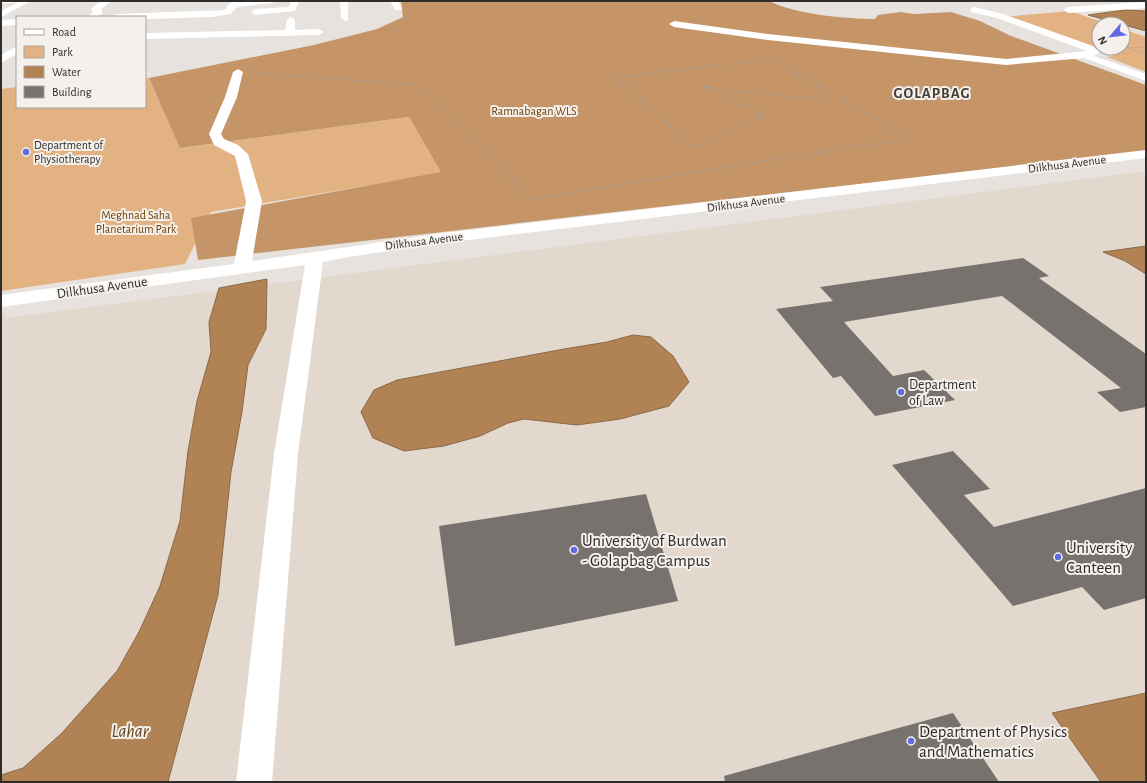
<svg xmlns="http://www.w3.org/2000/svg" width="1147" height="783" viewBox="0 0 1147 783" font-family="'Alegreya Sans',sans-serif">
<style>
.built{fill:#e3d8ce}
.green{fill:#e3b283}
.forest{fill:#c59567}
.water{fill:#b18354;stroke:#8a6948}
.building{fill:#77726e}
.lines{fill:none;stroke-linecap:round;stroke-linejoin:round}
.path-far1{stroke:#a19d9a;stroke-width:1;stroke-dasharray:1 1.5;stroke-linecap:butt}
.path{stroke:#a19d9a;stroke-width:1.5;stroke-dasharray:1 1.5;stroke-linecap:butt}
.minor{fill:#fff;fill-rule:evenodd}
.major{fill:#fff;fill-rule:evenodd}
.poi-dot{fill:#606be3;stroke:#f5f0eb;stroke-width:1.5}
.labels{text-anchor:middle;stroke-width:4;stroke-linejoin:round;paint-order:stroke}
.far-park-label{font-size:12px;fill:#6c3e00;stroke:#f5f0eb}
.far-poi-label{font-size:12px;fill:#2f2d2b;stroke:#f5f0eb;text-anchor:start}
.far-street-label{font-size:12px;fill:#2f2d2b;stroke:#f5f0eb}
.street-label{font-size:14px;fill:#2f2d2b;stroke:#f5f0eb}
.poi-label{font-size:14px;fill:#2f2d2b;stroke:#f5f0eb;text-anchor:start}
.far-district-label{font-size:15px;font-weight:bold;letter-spacing:1px;fill:#413d39;stroke:#f5f0eb}
.near-poi-label{font-size:17px;fill:#2f2d2b;stroke:#f5f0eb;text-anchor:start}
.near-water-label{font-size:18px;font-style:italic;fill:#61401b;stroke:#f5f0eb}
</style>
<rect width="100%" height="100%" fill="#e7e2de"/>
<!-- built -->
<path class="built" d="M1146,171V782H1V314L6,313L5,318Z"/>
<!-- green -->
<path class="green" d="M1070,11L1108,24H1099V48H1123V29L1146,37V72L1107,57L1114,56L1003,17Z
M145,78H149L181,148L409,117L442,173L211,212L185,264L1,291V89L17,87V107H145Z"/>
<!-- forest -->
<path class="forest" d="M401,1H769C794,14 847,19 875,19L878,15L901,12L914,14L951,12L980,21L1011,36L1146,85V151L198,260L191,218L441,172L409,117L180,148L149,78L314,45L377,29L403,17Z"/>
<!-- water -->
<path class="water" d="M1125,10L1146,11V31L1088,15Z
M1146,246V274L1125,261L1103,252Z
M267,279L266,329L248,365L242,412L231,472L218,595L168,782H1V775L23,768L62,733L117,671L139,632L160,586L180,521L188,451L197,401L211,352L209,322L219,288Z
M633,335L651,337L673,356L689,382L669,406L620,419L577,425L524,419L508,423L480,436L444,446L404,451L373,438L361,412L374,390L397,380L564,349L607,342Z
M1146,693V782H1101L1052,713Z"/>
<!-- building -->
<path class="building" d="M1023,258L1049,276L1039,278L1146,354V407L1120,412L1097,392L1121,388L1002,296L844,322L893,376L924,370L955,400L875,416L841,376L833,378L776,309L833,301L820,287Z
M953,451L990,489L964,495L994,527L1146,488V598L1104,610L1082,587L1013,606L892,465Z
M646,494L678,601L455,646L439,526Z
M953,713L999,782H725L724,776Z"/>
<g class="lines">
<!-- path-far1 -->
<path class="path-far1" d="M1091,31H1099
M1123,46L1140,52
M1123,48L1146,47
M1146,52H1138L1146,55
M713,66L770,59L782,66"/>
<!-- path -->
<path class="path" d="M722,65L616,77L693,148L764,116L704,87L823,100
M255,73L418,85L531,199L910,138L780,65"/>
<!-- minor -->
<path class="minor" d="M1,1H17L13,3H1Z
M101,1H111L101,9L103,12C99,18 93,17 87,17L93,12L91,9Z
M237,1H277L273,3L237,7L231,14L212,17L145,19V17H112L116,14L225,10L230,3Z
M291,1H299L295,11L255,15L251,12L255,9L289,7Z
M340,1H348V20L345,21L341,18Z
M390,1H398L402,8L401,10H395Z
M1146,2V8L1068,13L1064,10L1068,7Z
M974,7L1003,14L1093,46L1100,52L1094,56L1146,74V81L1084,58L1006,65L768,40L674,27L669,24L674,21L768,34L1006,59L1087,51L997,18L971,12V8Z
M291,17L295,20V30L319,29L324,32L319,35L145,39V33L285,30L287,20Z
M17,19V25L1,26V20Z
M17,46V54L1,63V55Z
M238,69L243,72L237,97L221,134L224,139L238,145L248,154L262,201L252,261L444,233L1146,150V158L444,243L348,257L323,262L298,454L272,782H236L274,454L305,265L1,307V295L234,264L246,201L235,156L214,145L209,134L225,97L233,72Z"/>
<!-- major -->
<path class="major" d="M20,1H31L1,17V11Z"/>
</g>
<!-- markers -->
<g class="poi-dot">
<circle cx="26" cy="152" r="4"/>
<circle cx="901" cy="392" r="4"/>
<circle cx="574" cy="550" r="4"/>
<circle cx="1058" cy="557" r="4"/>
<circle cx="911" cy="741" r="4"/>
</g>
<g class="labels">
<!-- far-park labels -->
<g class="far-park-label">
<text x="534" y="115">Ramnabagan WLS</text>
<text x="136" y="219">Meghnad Saha<tspan x="136" dy="14">Planetarium Park</tspan></text>
</g>
<!-- far-poi labels -->
<g class="far-poi-label">
<text x="34" y="149">Department of<tspan x="34" dy="14">Physiotherapy</tspan></text>
</g>
<!-- far-street labels -->
<g class="far-street-label">
<text transform="translate(1067 164) rotate(-7)" y="4">Dilkhusa Avenue</text>
<text transform="translate(746 203) rotate(-7)" y="4">Dilkhusa Avenue</text>
<text transform="translate(424 241) rotate(-7)" y="4">Dilkhusa Avenue</text>
</g>
<!-- street labels -->
<g class="street-label">
<text transform="translate(102 287) rotate(-8)" y="5">Dilkhusa Avenue</text>
</g>
<!-- poi labels -->
<g class="poi-label">
<text x="909" y="389">Department<tspan x="909" dy="16">of Law</tspan></text>
</g>
<!-- far-district labels -->
<g class="far-district-label">
<text x="932" y="98">GOLAPBAG</text>
</g>
<!-- near-poi labels -->
<g class="near-poi-label">
<text x="582" y="546">University of Burdwan<tspan x="582" dy="20">- Golapbag Campus</tspan></text>
<text x="1066" y="553">University<tspan x="1066" dy="20">Canteen</tspan></text>
<text x="919" y="737">Department of Physics<tspan x="919" dy="20">and Mathematics</tspan></text>
</g>
<!-- near-water labels -->
<g class="near-water-label">
<text x="130" y="737">Lahar</text>
</g>
</g>
<!-- border -->
<rect width="1147" height="783" fill="none" stroke="#2f2d2b" stroke-width="4"/>
<!-- legend -->
<rect x="16" y="16" width="130" height="92" fill="#f5f0eb" stroke="#a6a29e"/>
<rect x="24" y="29" width="20" height="6" fill="#ffffff" stroke="#a6a29e"/>
<text x="52" y="36" font-size="12" fill="#2f2d2b">Road</text>
<rect x="24" y="46" width="20" height="12" fill="#e3b283" stroke="#a6a29e"/>
<text x="52" y="56" font-size="12" fill="#2f2d2b">Park</text>
<rect x="24" y="66" width="20" height="12" fill="#b18354" stroke="#a6a29e"/>
<text x="52" y="76" font-size="12" fill="#2f2d2b">Water</text>
<rect x="24" y="86" width="20" height="12" fill="#77726e" stroke="#a6a29e"/>
<text x="52" y="96" font-size="12" fill="#2f2d2b">Building</text>
<!-- north arrow -->
<g transform="translate(1111 36) rotate(242)"><circle r="19" fill="#f5f0eb" stroke="#a6a29e"/>
<path d="M0-3L7 15L0 10L-7 15Z" fill="#606be3"/>
<text y="-6" font-size="11" font-weight="bold" text-anchor="middle" fill="#2f2d2b">N</text>
</g>
</svg>
